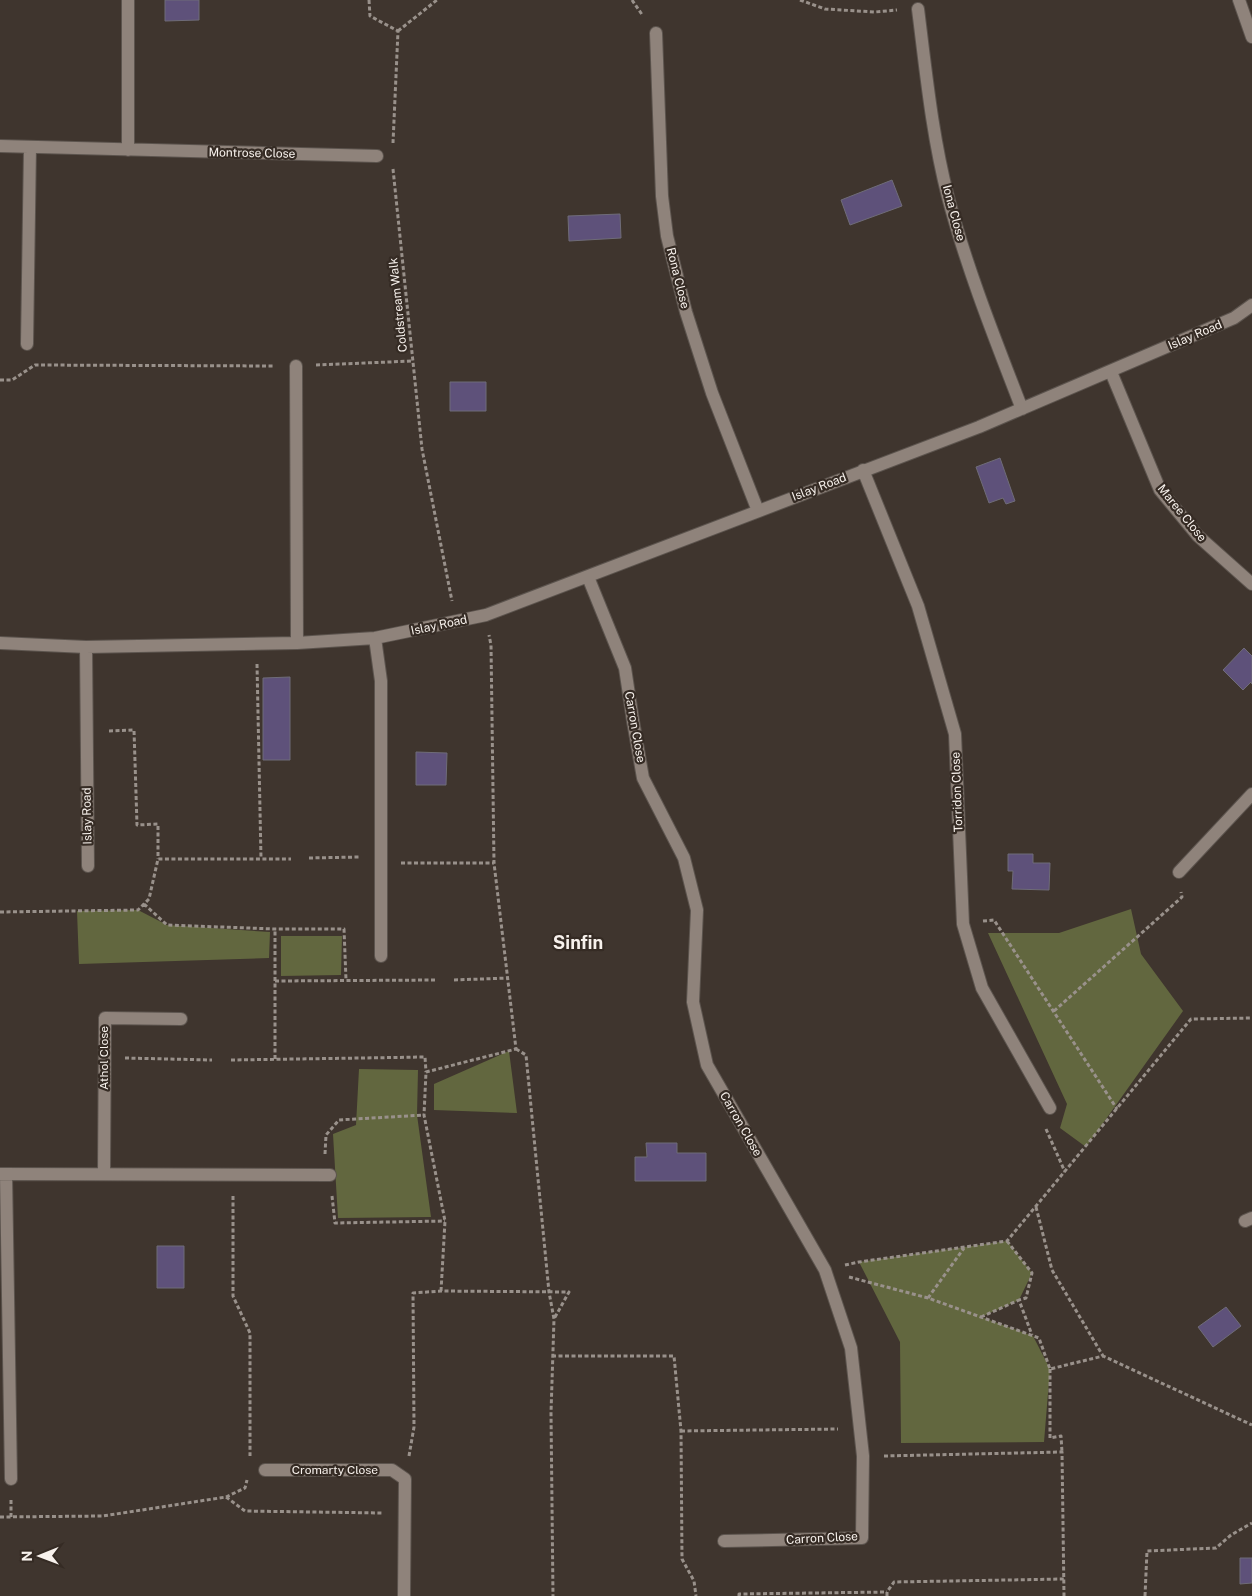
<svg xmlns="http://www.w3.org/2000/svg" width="1252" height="1596" viewBox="0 0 1252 1596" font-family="'Public Sans',sans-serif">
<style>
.green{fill:#62673f}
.building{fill:#5e517a;stroke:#6f6c78}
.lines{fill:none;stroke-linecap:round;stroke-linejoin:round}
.minor-casing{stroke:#5c544e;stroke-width:14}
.tertiary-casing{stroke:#5c544e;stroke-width:14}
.path{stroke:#99918b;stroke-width:3;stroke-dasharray:4 2.5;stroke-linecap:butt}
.minor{stroke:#8f837b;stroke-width:12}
.tertiary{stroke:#8f837b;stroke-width:12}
.labels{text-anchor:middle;stroke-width:4.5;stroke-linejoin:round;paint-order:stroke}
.street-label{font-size:12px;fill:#f7f1ec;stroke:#352b24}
.district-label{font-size:18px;font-weight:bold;fill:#f7f1ec;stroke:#352b24}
</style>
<rect width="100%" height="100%" fill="#3f352e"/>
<!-- green -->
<path class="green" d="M1131,909L1141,954L1183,1011L1086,1147L1060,1128L1067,1104L988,933H1059Z
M138,910L167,925L270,932L269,958L79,964L77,911Z
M281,936H342L341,975L281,976Z
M509,1051L517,1113L434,1110V1084Z
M359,1069L418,1070L417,1115L431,1217L338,1218L333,1134L356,1125Z
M1007,1241L1032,1273L1019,1300L981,1317L1033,1336L1050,1369L1044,1442L901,1443L900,1342L859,1262Z"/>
<!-- building -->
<path class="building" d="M165,0H199V20L165,21Z
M892,180L902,206L850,225L841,200Z
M620,214L621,238L569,241L568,216Z
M450,382H486V411H450Z
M1000,458L1015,501L1006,504L1003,498L989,503L976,467Z
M1244,648L1252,656V684L1251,682L1243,690L1223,670Z
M290,677V760H263V678Z
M416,752L447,753L446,785H416Z
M1008,854H1033V863H1050L1049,890L1012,889L1013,871H1008Z
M646,1143H677V1153H706V1181H635V1157H647Z
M157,1246H184V1288H157Z
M1226,1307L1241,1326L1213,1347L1198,1327Z
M1240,1558H1252V1583L1240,1584Z"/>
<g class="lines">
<defs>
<path id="minor" d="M918,9C926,72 932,135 948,197C967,269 995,339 1022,409
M656,33L662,196L667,236L686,312L712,393L758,511
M0,146L377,156
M128,150V0
M27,344L30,147
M296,366L297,643
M1111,372L1160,490L1198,536L1252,584
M863,470L918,606L955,734L963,924L982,988L1050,1108
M588,577L625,668L633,721L643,778L684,858L697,910L693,1002L707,1065L825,1270L851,1348L863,1456L862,1538L724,1541
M375,638L381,681V956
M0,643L86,647L297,643L375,638L486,615L979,427L1234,318L1252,305
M86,647L88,866
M1179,872L1252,794
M0,1174L330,1175
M6,1174L11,1479
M104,1174L105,1018L181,1019
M1245,1221L1252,1218
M265,1470H392L405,1479L404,1596"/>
<path id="tertiary" d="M1239,0L1252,37"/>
</defs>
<!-- minor casing -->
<use href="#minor" class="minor-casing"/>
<!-- tertiary casing -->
<use href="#tertiary" class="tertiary-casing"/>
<!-- path -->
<path class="path" d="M369,0L370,16L398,31L393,143
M632,0L643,16
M800,0L825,9L875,12L897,10
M398,31L437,0
M393,169L422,449L452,601
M316,365L413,361
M0,380H12L35,365L275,366
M257,664L261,859
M109,731L134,730L137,825L158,824V859
M309,858L360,857
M401,863H494
M144,904L167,925L275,929H344L346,980
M0,912L138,910L149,899L158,859H291
M983,921L994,920L1117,1109
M454,980L508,978
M275,981V929
M1054,1011L1182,897L1181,892
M516,1049L526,1055L549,1292L554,1319L551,1413L553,1596
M125,1058L212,1060
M275,1059V981L437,980
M231,1060L425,1057L426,1072
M1046,1129L1065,1172
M325,1154L326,1135L339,1120L424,1115
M233,1196V1296L250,1333V1456
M332,1196L335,1223L445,1221
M1036,1207L1052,1270L1103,1356
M1007,1241L1032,1273L1026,1298L1019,1300
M845,1265L859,1262L1007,1241L1191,1019L1252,1018
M849,1277L928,1298L1039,1338L1050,1369L1103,1356L1252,1425
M441,1291L445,1221L424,1115L426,1072L516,1049L494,863L491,645L489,635
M928,1298L964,1248
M981,1317L1019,1300L1032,1335
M552,1356H674L681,1431L682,1559L694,1581L696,1596
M1050,1369V1438L1061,1436L1062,1452
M681,1431L838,1429
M409,1456L414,1427L413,1293L441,1291L569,1292L554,1319
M884,1456L1062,1452L1064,1596
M226,1497L245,1488L247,1480
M11,1500V1517
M0,1517L103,1516L226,1497L245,1511L383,1513
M739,1596V1594L887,1592
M887,1596V1592L894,1582L1064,1579
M1145,1596L1147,1551L1216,1548L1231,1535L1252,1523"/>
<!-- minor -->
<use href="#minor" class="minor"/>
<!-- tertiary -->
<use href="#tertiary" class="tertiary"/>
</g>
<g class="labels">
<!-- street labels -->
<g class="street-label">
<text transform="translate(252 153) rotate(1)" y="4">Montrose Close</text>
<text transform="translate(954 213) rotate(75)" y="4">Iona Close</text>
<text transform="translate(678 278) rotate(76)" y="4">Rona Close</text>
<text transform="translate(398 305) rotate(-96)" y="4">Coldstream Walk</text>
<text transform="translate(1195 335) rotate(-23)" y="4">Islay Road</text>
<text transform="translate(819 487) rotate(-21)" y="4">Islay Road</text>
<text transform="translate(1182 513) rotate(51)" y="4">Maree Close</text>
<text transform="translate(439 625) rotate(-12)" y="4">Islay Road</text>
<text transform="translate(635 727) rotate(80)" y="4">Carron Close</text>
<text transform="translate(957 792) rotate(-92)" y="4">Torridon Close</text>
<text transform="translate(87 816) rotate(-91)" y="4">Islay Road</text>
<text transform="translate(104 1058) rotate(-90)" y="4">Athol Close</text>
<text transform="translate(741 1124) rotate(60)" y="4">Carron Close</text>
<text x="335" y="1474">Cromarty Close</text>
<text transform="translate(822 1538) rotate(-3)" y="4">Carron Close</text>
</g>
<!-- district labels -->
<g class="district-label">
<text x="578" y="949">Sinfin</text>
</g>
</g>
<!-- north arrow -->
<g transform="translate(40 1556) rotate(269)" stroke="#352b24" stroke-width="4" paint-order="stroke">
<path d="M0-4L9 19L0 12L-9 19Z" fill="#f7f1ec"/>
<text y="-8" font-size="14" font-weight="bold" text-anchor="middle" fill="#f7f1ec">N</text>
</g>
</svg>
